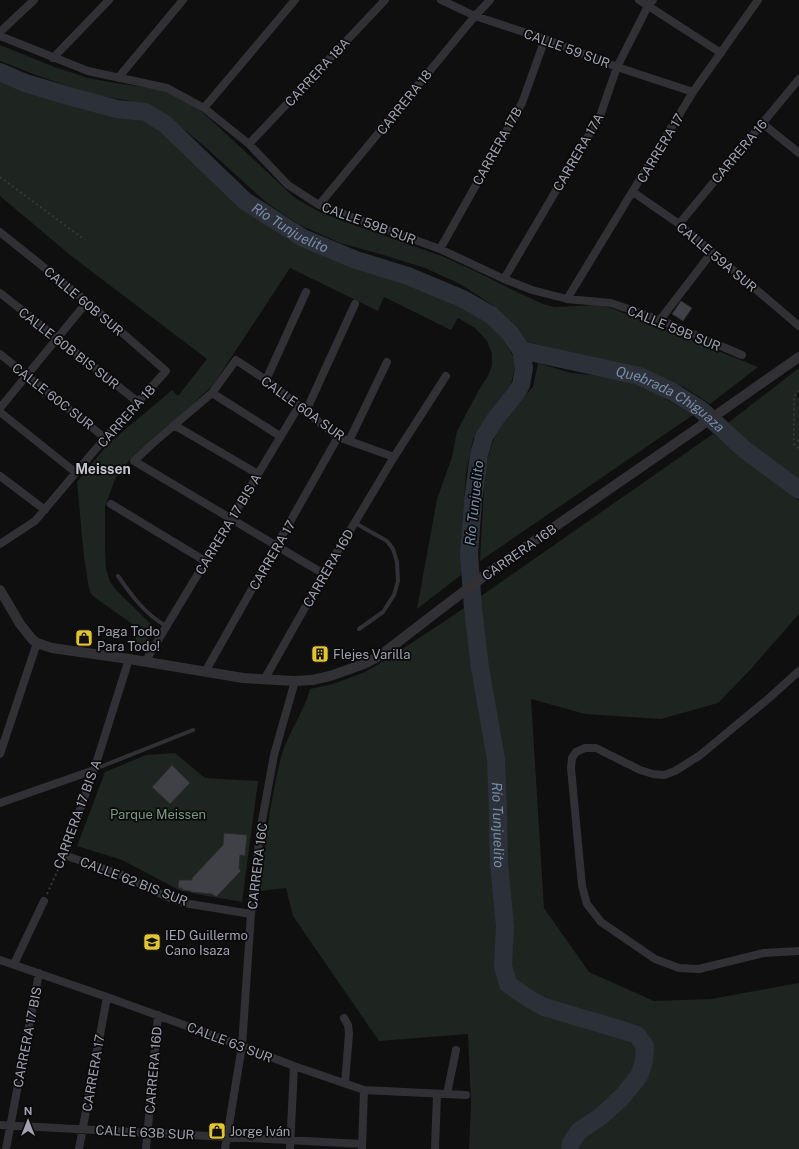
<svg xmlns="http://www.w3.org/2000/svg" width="799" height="1149" viewBox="0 0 799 1149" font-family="'Public Sans',sans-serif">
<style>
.green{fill:#1e241f}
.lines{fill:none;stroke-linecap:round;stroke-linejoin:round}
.river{stroke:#2c3139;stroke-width:18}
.building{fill:#404146;stroke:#2a292c}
.path{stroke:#36373c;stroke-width:2;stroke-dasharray:2 3;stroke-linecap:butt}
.service{stroke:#303035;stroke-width:4}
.minor{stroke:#303035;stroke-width:8}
.tertiary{stroke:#303035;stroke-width:10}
.labels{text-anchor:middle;stroke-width:3.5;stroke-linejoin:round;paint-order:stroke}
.street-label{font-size:13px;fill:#a1a3b0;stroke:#0a0a0b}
.poi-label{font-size:13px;fill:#a1a3b0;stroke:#0a0a0b;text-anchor:start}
.park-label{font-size:13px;fill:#799a81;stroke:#0a0a0b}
.water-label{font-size:14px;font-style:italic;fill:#7a8ba9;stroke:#0a0a0b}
.neighbourhood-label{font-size:14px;font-weight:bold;fill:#c2c3cc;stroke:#0a0a0b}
</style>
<rect width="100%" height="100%" fill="#0f0f10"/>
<!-- green -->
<path class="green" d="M0,45L52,66L88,78L115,83L158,89L176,95L190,102L209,118L295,198L318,211L340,220L442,256L477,272L513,290L543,304L555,307L597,305L611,308L758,367L710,404L684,387L645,371L605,360L523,341L517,331L505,316L491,304L460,284L425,268L380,254L340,243L300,225L268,204L204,146L169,117L152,108L129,101L87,93L33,74L0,61Z
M0,80L35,93L83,107L150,123L165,132L191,155L246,210L289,238L359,269L404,283L457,305L486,322L506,341L516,364L510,387L490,414L473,439L466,474L462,529L461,575L417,609L437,499L452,457L457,431L479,390L488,376L492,365V354L487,341L475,328L458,318L451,330L384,297L378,311L290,268L213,385L182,414L150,440L131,458L115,479L105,507V548L106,569L110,582L118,592L154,627L141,652L133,650L138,628L97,599L91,594L89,588L84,557L77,482L108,444L172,390L178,396L207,359L70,255L0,196Z
M538,363L571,373L613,377L639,383L693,415L480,561L485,468L492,444L503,419L533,387Z
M799,368V392L796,395L799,399V481L776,465L728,423Z
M713,434L799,501V614L750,670L718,703L661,719L585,714L531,699L544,908L589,972L654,1001L711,999L799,983V1149H469L471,1103L468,1034L379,1041L293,916L286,888L260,891C265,845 270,798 282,754C289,731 304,712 310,689L333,684L365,672L389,658L454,615Z
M175,753L205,778L258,781L242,902L202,895L179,890L122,860L77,846L105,772L146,755Z"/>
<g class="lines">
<!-- river -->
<g class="river">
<path id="s1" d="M0,72L25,83L72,97L117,109L145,112L165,124L245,201L303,238L356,260L408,276L463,299L491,315L510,333L521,350L524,368L521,385L516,393L496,418L484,437L479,455L473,501L469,554L473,608L480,668L496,759L498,813L499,864L505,926L503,966L508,984L528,998L544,1007L622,1030L637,1035L645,1046L644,1061L639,1076L622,1097L600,1117L579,1131L571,1143L570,1149"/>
<path id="s2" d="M521,350L639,376L673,392L700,409L744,449L799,490"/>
</g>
</g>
<!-- building -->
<path class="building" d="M681,301L692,308L683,321L672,314Z
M81,631L91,632L90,640L80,639Z
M172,765L190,783L170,804L152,787Z
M224,833L247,835L245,856L240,855L239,869L241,871L216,897L212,894L191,892V891L182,890V888H178L179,880H192V878L223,845Z"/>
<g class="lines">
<!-- path -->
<path class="path" d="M0,177L85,240
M799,390L794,397V445L799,449
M794,445L799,440
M47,894L61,863"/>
<!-- service -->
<path class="service" d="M355,523L387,541L393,549L397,562L398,581L394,595L383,612L359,629
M118,576C132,596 145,614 166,626
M95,769L193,730"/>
<!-- minor -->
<path class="minor" d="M441,0L475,16L545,39L617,67L693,92
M639,0L721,53
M0,32L34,0
M0,36L88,71L167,88L204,108L249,144L288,185L319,205L440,249L504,279L532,290L567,299L611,303L660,320L742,355
M53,58L109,0
M118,78L183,0
M204,108L295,0
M762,123L799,153
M249,144L385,0
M633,192L679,224L799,326
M319,205L475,16L490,0
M679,224L799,79
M0,232L87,302L166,371L105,438L35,521L0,544
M440,249L522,103L545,39
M504,279L600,116L617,67L648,6L653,0
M0,293L138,402
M567,299L693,92L758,0
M660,320L712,252
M0,354L105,438
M266,380L306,292
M212,393L280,436
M0,408L87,302
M306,411L355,304
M0,412L75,472
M174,425L258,474
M349,441L387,362
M0,476L45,510
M111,504L205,561
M324,574L134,461L152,444L212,393L236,360L266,380L338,437L394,457L446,376
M129,659L94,770L64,855L122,875L165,896L184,903L251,914
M145,662L299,406
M799,671L768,699L699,756L675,771L664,775L653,774L640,770L596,748H585L576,752L572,758L571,768L582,886L587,904L601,922L655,959L679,968L699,969L764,953L799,951
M205,672L338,437
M264,680L324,574L394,457
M0,754L37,643
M0,803L94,770
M0,960L107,997L242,1046L294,1066L364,1090L466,1095
M14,964L44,901
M344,1018L348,1025L349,1034L345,1083
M447,1094L456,1050
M0,1125L362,1144
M362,1148L364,1090
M6,1149L39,973
M79,1149L107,997
M146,1149L158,1015
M225,1149L242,1046L251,914L260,832L274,755L295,681
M290,1149L294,1066
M435,1149L437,1094"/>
<!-- tertiary -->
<path class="tertiary" d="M0,590L20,624L32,639L37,643L52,648L129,659L243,678L295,681L312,680L330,676L364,664L381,655L442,608L495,568L689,434L799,357"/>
</g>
<!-- icons -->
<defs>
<symbol id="shop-square" viewBox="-11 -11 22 22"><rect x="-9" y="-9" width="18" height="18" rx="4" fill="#e2c535" stroke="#0a0a0b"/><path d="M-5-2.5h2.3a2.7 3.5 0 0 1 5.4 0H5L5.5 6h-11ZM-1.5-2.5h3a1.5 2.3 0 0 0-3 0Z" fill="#111"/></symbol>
<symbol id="building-square" viewBox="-11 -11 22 22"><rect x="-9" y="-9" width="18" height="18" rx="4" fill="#e2c535" stroke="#0a0a0b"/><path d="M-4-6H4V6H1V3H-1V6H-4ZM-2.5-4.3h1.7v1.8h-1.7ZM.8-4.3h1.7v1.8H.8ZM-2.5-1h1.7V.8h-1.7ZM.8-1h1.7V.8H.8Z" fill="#111"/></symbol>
<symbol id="school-square" viewBox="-11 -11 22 22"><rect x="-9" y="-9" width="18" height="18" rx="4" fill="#e2c535" stroke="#0a0a0b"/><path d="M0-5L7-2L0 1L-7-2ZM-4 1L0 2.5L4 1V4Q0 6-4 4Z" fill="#111"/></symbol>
</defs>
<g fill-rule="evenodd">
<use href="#shop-square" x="74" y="628" width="20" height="20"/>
<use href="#building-square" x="310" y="644" width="20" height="20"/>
<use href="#school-square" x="142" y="932" width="20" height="20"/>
<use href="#shop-square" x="207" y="1121" width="20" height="20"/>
</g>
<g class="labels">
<!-- street labels -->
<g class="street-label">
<text transform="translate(567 48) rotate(20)" y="5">CALLE 59 SUR</text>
<text transform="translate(317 72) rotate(-47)" y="5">CARRERA 18A</text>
<text transform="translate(404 102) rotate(-51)" y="5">CARRERA 18</text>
<text transform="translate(497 146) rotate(-61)" y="5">CARRERA 17B</text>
<text transform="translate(660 148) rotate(-59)" y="5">CARRERA 17</text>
<text transform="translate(739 151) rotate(-50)" y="5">CARRERA 16</text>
<text transform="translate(578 152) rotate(-60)" y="5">CARRERA 17A</text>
<text transform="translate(369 223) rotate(20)" y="5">CALLE 59B SUR</text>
<text transform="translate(717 257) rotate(40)" y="5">CALLE 59A SUR</text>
<text transform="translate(84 301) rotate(40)" y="5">CALLE 60B SUR</text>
<text transform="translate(674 328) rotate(22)" y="5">CALLE 59B SUR</text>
<text transform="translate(69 348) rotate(38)" y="5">CALLE 60B BIS SUR</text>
<text transform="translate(53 396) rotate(38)" y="5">CALLE 60C SUR</text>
<text transform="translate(303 408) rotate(36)" y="5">CALLE 60A SUR</text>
<text transform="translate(126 416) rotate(-48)" y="5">CARRERA 18</text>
<text transform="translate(228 524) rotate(-59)" y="5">CARRERA 17 BIS A</text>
<text transform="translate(519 552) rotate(-35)" y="5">CARRERA 16B</text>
<text transform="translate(272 555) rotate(-60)" y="5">CARRERA 17</text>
<text transform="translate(328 568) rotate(-60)" y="5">CARRERA 16D</text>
<text transform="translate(77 814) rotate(-70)" y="5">CARRERA 17 BIS A</text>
<text transform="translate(257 866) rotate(-83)" y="5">CARRERA 16C</text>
<text transform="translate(134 881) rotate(21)" y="5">CALLE 62 BIS SUR</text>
<text transform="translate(27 1037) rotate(-79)" y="5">CARRERA 17 BIS</text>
<text transform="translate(230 1042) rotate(21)" y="5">CALLE 63 SUR</text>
<text transform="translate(153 1070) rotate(-85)" y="5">CARRERA 16D</text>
<text transform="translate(93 1073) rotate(-80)" y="5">CARRERA 17</text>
<text transform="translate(145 1132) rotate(3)" y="5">CALLE 63B SUR</text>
</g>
<!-- poi labels -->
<g class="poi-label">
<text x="97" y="636">Paga Todo<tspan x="97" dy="15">Para Todo!</tspan></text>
<text x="333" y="659">Flejes Varilla</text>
<text x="165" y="940">IED Guillermo<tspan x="165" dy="15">Cano Isaza</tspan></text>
<text x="230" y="1136">Jorge Iván</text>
</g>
<!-- park labels -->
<g class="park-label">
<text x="158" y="819">Parque Meissen</text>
</g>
<!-- water labels -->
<g class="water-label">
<text dy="5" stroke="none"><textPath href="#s1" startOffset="338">Río Tunjuelito</textPath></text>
<text dy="5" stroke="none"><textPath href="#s2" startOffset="159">Quebrada Chiguaza</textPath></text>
<text transform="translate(474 503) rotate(-84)" y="5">Río Tunjuelito</text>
<text dy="5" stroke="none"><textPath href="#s1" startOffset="1095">Río Tunjuelito</textPath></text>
</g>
<!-- neighbourhood labels -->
<g class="neighbourhood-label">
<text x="103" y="474">Meissen</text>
</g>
</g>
<!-- north arrow -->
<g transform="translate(28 1121)" stroke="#0a0a0b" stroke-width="3" paint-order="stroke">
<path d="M0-3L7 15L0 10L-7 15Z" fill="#a1a3b0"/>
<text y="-6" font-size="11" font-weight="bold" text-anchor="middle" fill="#a1a3b0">N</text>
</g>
</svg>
